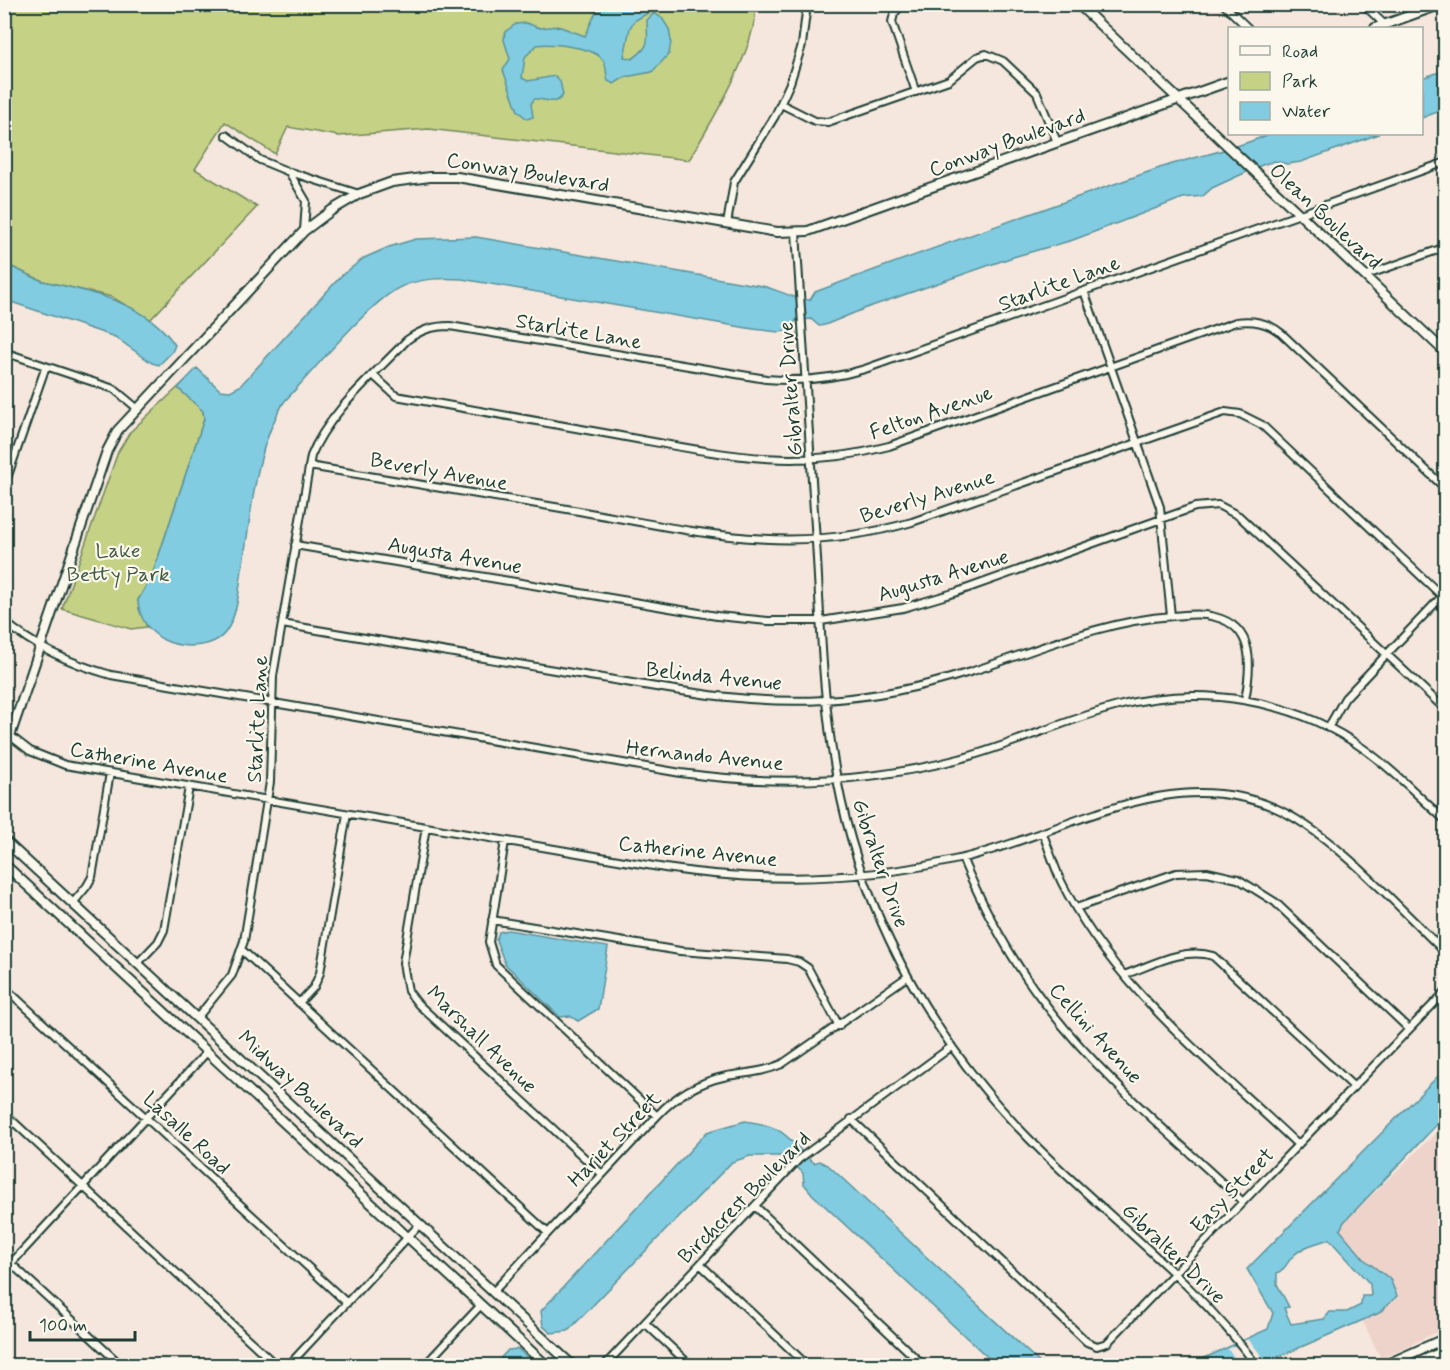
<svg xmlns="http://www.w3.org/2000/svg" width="1450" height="1370" viewBox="0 0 1450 1370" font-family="Mynerve,sans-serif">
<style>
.built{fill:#eed3cb}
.green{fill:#c5d185;stroke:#72875c;stroke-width:1.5}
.water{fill:#81cce1;stroke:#5a939c;stroke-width:1.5;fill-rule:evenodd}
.pier{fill:#f5e7dd}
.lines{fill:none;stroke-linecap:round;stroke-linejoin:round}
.minor-casing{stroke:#1f3d34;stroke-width:10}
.tertiary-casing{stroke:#1f3d34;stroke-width:12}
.minor{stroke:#fbf7ec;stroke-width:6}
.tertiary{stroke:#fbf7ec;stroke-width:8}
.labels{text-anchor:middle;stroke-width:4.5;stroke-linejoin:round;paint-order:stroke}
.street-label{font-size:21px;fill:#1f3d34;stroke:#fbf7ec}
.park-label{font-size:21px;fill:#405b44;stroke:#fbf7ec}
</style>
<rect width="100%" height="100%" fill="#f5e7dd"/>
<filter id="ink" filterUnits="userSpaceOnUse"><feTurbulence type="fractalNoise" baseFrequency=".0167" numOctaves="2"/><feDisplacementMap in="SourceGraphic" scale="12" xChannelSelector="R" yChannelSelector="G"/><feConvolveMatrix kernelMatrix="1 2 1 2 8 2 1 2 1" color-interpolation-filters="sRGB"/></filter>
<g filter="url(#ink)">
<!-- built -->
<path class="built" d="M1445,1124V1328L1381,1359L1362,1320L1379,1313L1390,1279L1365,1260L1340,1230L1344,1222Z"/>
<!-- green -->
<path class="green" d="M5,5H756C755,52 713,119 689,160L429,129L339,136L288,127L275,154L225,122L195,169L257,207L150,320L112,297L43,281L5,264Z
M187,379L178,388L203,411L204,419L152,576L138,600L139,609L147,627L131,629L62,609L118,452L130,432Z"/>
<!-- water -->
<path class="water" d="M610,5H650L648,13L634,21L630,28L624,57L632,59C652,46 647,40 647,20L654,13L662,18L669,29L671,41L669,54L652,72L625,77L614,84L608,81C605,73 608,66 602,59C593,47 551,43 537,45L525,57L522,78L528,81L555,76L560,81L563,95C555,107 546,98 534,99L531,104L533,117L527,119L518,111L503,70L510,59L504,40L505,32L516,24L526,23L540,28L558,26L585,36L596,12Z
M1445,70V109L1422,118V78Z
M1269,134H1379L1301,162L1287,164L1274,161L1262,165L1212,188L1203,196L1183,198L1073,240L1013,257L866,308L825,325L819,326L811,319L795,321L792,330L779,332L753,329L462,279C441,278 422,278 403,286C372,298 310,375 284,402C254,451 252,513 242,569C239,589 238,613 227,630C215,649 182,649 164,640C148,631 139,619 138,600L152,576L204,419L203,411L178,388L197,368L220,390L230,391L240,386L341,276L364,258L389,247L416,239L476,237L762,286C780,290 792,299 810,300L815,292C926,250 1039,211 1151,171C1190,157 1232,151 1269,134Z
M5,264C18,269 30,277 43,281C90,292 147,302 175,345L172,352L159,365L152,363L115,337L5,300Z
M508,930L608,947L598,1009L578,1021L570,1016L560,1017L505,964L496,940L499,932Z
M1445,1069V1116L1344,1222L1340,1230L1365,1260L1390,1279L1397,1296L1379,1313L1260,1365L1187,1366L1268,1329L1273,1313L1247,1269ZM1329,1239L1370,1284L1371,1296H1362L1361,1305L1347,1312H1330L1324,1319L1291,1324L1284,1308L1289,1307L1277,1284V1273C1286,1270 1287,1261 1294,1255C1305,1245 1316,1244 1329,1239Z
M745,1121C788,1127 785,1137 814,1163L820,1161L828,1165L1042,1365H996L813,1195L804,1184L803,1173L785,1156H750L732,1162L568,1331L551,1333L543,1326L541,1311L707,1132Z
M518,1349L528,1358V1365H494L508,1350Z"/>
<!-- pier -->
<path class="pier" d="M1248,1339L1267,1362L1260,1365H1240L1228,1349Z"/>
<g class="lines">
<defs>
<path id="minor" d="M902,4L894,14L892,22L916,92
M1223,4L1248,28
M1363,4L1385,25
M781,104L815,121L828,122L949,80L977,57L986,54L1003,61L1037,93L1057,142
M226,135L260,160L289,172L306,201L304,231
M290,172L359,194
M727,224L734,182L775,116L790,83L802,45L807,4
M796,232C803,335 810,438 816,542C821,621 822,701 837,779C858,892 909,996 981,1085C1063,1188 1179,1259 1257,1366
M1364,276L1446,247
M1084,291L1160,507L1171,616
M4,352L114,389L138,409
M374,376L396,396C469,409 542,422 615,435C712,452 791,473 889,446L1236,322C1253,320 1267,322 1281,333L1446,489
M309,466C399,481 489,496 579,511C698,532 791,557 912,522L1225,412L1240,414L1262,425L1442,596
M4,487L46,366
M295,545L717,616L768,621H821L903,608L957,592L1195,507L1218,505L1239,516L1446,710
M4,621C35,648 72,664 111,675L681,773C774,786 868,783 959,759C1013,745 1064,720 1118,706C1201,684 1294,699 1364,749C1394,770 1419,797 1446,821
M282,624C382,641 483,658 584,675C664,688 743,705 825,700C874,697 923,687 970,672C1038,650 1101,621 1173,616C1187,615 1201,613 1215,617C1256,627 1251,668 1245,700
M1328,728L1345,698L1446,592
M4,731L30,751L65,765L665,868C764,883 865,881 963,858C1064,834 1167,763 1273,807C1332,832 1398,907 1446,953
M426,827L403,963L408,991L418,1004L602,1174
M1043,834C1049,849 1054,866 1061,881C1112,986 1215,1065 1298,1145
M505,841L489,942L496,965L657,1116
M962,858C984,909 1009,957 1043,1001C1099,1076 1175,1138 1243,1202
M73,903L87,886L92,877L110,773
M1076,908L1176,873L1207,872L1238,879L1275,902L1409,1029
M492,920L680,951L787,959L799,962L808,968L839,1026
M242,950L548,1233
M138,963L158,942L164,930L189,787
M1124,975C1152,965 1183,947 1213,956L1354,1087
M4,987L347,1303
M299,1003L314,987L320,973L347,814
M197,1018L232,975L244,941L270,782L273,676L311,456C328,413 375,374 407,340C421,330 432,326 450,326L766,379C800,382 832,379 865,369L1446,162
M4,1113L277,1366
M851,1119L1087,1342L1097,1346L1107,1343L1446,991
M755,1206L924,1366
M4,1257L122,1366
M700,1264L808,1366
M4,1271L207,1052
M493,1292L657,1116C675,1096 699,1082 727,1076C746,1073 764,1072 782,1064L907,977
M645,1323L691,1366
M1436,1342L1446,1361
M288,1366L420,1224
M424,1366L481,1305
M604,1366L799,1159L951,1047"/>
<path id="tertiary" d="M1078,4L1446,353
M1375,28L1442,4
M4,743L10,736L107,451L118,430L304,231L332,210L359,194L392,182L430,177H457L777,232L808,231L1230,81
M4,840L573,1366
M4,864L547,1366
M1383,1366L1446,1338
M1411,1366L1446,1350"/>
</defs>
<!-- minor casing -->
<use href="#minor" class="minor-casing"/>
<!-- tertiary casing -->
<use href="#tertiary" class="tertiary-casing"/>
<!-- minor -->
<use href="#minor" class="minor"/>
<!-- tertiary -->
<use href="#tertiary" class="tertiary"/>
</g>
</g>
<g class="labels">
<!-- street labels -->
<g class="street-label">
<text transform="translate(1007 142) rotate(-20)" y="7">Conway Boulevard</text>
<text transform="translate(528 172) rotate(9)" y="7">Conway Boulevard</text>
<text transform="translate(1326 216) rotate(43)" y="7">Olean Boulevard</text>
<text transform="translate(1059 283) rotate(-20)" y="7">Starlite Lane</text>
<text transform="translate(579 331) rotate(10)" y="7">Starlite Lane</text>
<text transform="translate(790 389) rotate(-94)" y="7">Gibralter Drive</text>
<text transform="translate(931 412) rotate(-19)" y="7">Felton Avenue</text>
<text transform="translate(439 471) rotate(10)" y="7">Beverly Avenue</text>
<text transform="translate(927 496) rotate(-17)" y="7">Beverly Avenue</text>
<text transform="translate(455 555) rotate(10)" y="7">Augusta Avenue</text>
<text transform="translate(943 575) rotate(-17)" y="7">Augusta Avenue</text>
<text transform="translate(714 676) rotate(6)" y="7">Belinda Avenue</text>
<text transform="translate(257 719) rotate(-87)" y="7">Starlite Lane</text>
<text transform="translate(705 755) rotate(6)" y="7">Hernando Avenue</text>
<text transform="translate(149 762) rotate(10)" y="7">Catherine Avenue</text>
<text transform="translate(698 851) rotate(6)" y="7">Catherine Avenue</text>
<text transform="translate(881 863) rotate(71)" y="7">Gibralter Drive</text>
<text transform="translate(1096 1033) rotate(48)" y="7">Cellini Avenue</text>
<text transform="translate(482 1039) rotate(44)" y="7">Marshall Avenue</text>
<text transform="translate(301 1089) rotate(43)" y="7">Midway Boulevard</text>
<text transform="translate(187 1133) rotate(43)" y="7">Lasalle Road</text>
<text transform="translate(614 1139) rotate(-46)" y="7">Hariet Street</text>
<text transform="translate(1232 1190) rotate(-46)" y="7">Easy Street</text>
<text transform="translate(744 1197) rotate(-45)" y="7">Birchcrest Boulevard</text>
<text transform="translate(1174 1253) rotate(44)" y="7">Gibralter Drive</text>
</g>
<!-- park labels -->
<g class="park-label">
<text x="118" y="557">Lake<tspan x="118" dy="24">Betty Park</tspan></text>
</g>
</g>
<!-- margin -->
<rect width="1450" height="1370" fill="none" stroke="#fbf7ec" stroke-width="24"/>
<rect x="12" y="12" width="1426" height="1346" fill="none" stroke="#1f3d34" stroke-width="2" filter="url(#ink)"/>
<!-- legend -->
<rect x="1228" y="27" width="195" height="108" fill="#fbf7ec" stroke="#a3ada2" stroke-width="1.5"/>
<rect x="1240" y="46" width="30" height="9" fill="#fbf7ec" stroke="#a3ada2" stroke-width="1.5"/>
<text x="1282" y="57" font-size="18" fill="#1f3d34">Road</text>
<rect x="1240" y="72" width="30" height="18" fill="#c5d185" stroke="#a3ada2" stroke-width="1.5"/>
<text x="1282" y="87" font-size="18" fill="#1f3d34">Park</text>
<rect x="1240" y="102" width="30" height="18" fill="#81cce1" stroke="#a3ada2" stroke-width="1.5"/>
<text x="1282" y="117" font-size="18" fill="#1f3d34">Water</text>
<!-- scale -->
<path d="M30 1331v9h105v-9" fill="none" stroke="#1f3d34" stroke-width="3"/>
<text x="39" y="1331" font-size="18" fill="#1f3d34" stroke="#fbf7ec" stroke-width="4.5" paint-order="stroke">100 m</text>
</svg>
